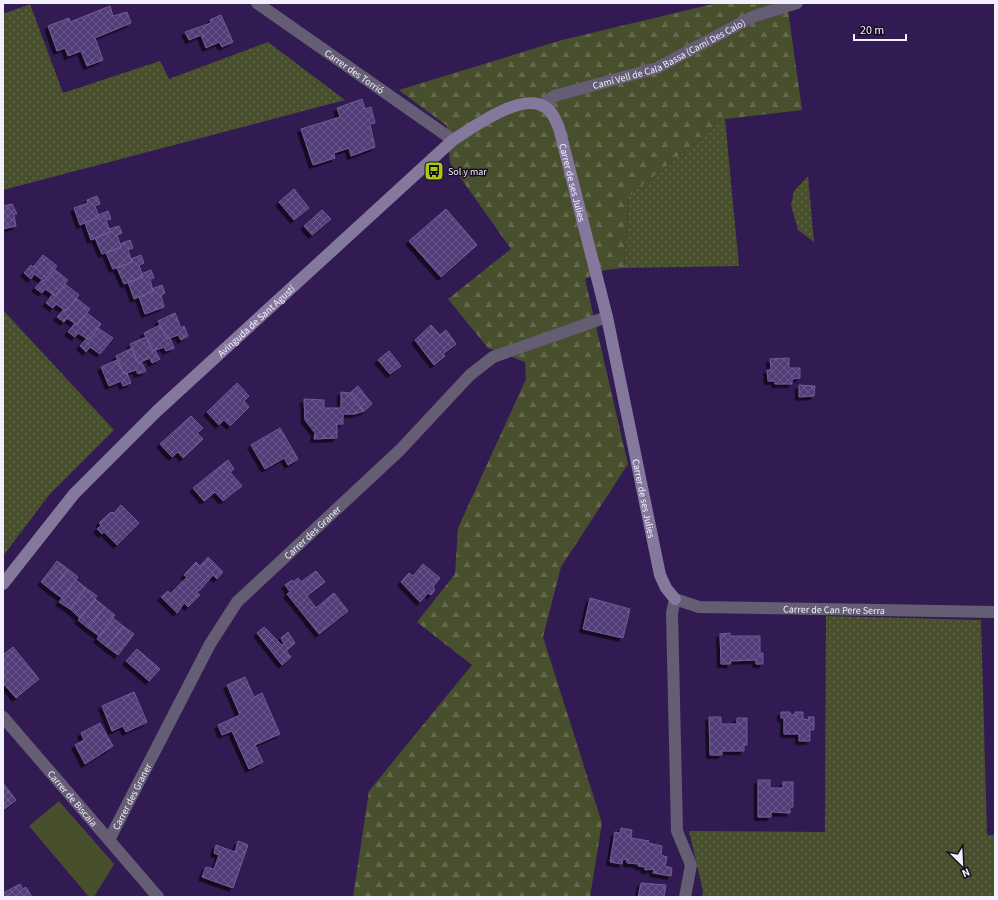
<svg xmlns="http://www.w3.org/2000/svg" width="998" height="900" viewBox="0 0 998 900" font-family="'Source Sans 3',sans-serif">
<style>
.grass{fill:url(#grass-dots)}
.forest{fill:url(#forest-firs)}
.garden{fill:#484f2d}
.building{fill:url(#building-cross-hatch);stroke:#715b98;filter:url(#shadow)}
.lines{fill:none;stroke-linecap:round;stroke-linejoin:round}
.street{stroke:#645d74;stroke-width:12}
.secondary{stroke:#84799d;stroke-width:12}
.labels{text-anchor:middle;stroke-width:3;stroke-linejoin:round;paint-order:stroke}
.street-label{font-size:10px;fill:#f3effd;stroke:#160d25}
.poi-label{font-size:10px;fill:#f3effd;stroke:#160d25;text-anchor:start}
</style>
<defs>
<pattern id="grass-dots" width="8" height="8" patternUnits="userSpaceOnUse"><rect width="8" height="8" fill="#484f2d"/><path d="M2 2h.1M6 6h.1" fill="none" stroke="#63694c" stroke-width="1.8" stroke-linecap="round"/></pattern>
<pattern id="forest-firs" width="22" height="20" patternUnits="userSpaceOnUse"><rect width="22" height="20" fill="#484f2d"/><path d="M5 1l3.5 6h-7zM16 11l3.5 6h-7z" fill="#63694c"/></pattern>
<pattern id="building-cross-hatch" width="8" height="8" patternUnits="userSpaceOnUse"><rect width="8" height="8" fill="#533e78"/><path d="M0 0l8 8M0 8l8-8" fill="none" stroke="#6c5a8c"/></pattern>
<filter id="shadow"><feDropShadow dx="-3.5" dy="3.5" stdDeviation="0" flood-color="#0009"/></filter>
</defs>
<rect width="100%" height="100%" fill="#321b52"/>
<!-- grass -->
<path class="grass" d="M30,4L63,93L160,61L169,79L268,42L345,100L3,190V14Z
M725,119L739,266L624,268L629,196Z
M808,176L814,242L798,230L791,205L794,191Z
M3,310L114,430L49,495L3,556Z
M826,616L981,620L987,835H995V897H702L703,891L689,831L825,832Z"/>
<!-- forest -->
<path class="forest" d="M717,3H787L802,110L725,119L629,196L624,268L605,270L585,279L628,464L561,567L543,637L602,823L590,897H353L369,791L472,665L417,622L455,574L458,528L526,379L525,362L488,348L448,299L511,249L450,163L447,126L399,90L562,40Z"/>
<!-- garden -->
<path class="garden" d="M59,801L114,864L94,897H89L29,826Z"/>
<!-- building -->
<path class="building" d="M110,6L113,16L127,12L131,23L95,38L103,60L87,66L81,51L68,56L65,48L57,51L48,26L69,18L70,22Z
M221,15L233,42L222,47L219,42L206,48L201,35L189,40L185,32L211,23L210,20Z
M362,99L365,109L371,107L375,123L370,124L375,147L351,156L349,148L334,153L335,158L313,165L301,129L340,117L337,108Z
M294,189L309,208L294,220L279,202Z
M97,196L100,204L95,206L99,217L80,225L74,208L88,203L87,200Z
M12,204L17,214H14L16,226L3,229V206Z
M446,209L477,245L441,277L409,241Z
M322,210L331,219L312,235L304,226Z
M108,211L111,219L106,220L110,232L91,240L85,223L99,217L98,215Z
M119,226L122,233L117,235L121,247L102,254L95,238L110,232L109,229Z
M130,240L133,248L128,250L132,262L113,269L106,253L121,247L120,244Z
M43,255L57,266L44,281L34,274L31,279L24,273L31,265L33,267Z
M141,255L144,263L139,265L143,277L124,284L117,268L132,262L131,259Z
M54,269L68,280L55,296L45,289L42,293L35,288L42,280L44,281Z
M151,270L154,278L150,279L153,291L134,299L128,282L143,277L141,274Z
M65,284L79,295L66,311L56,304L53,308L46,303L53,294L55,296Z
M162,285L165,293L161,295L164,307L145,314L139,297L153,291L152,289Z
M76,298L90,309L77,325L67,318L64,322L57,317L64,309L66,311Z
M87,313L101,324L89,340L78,333L75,337L68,332L75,323L77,325Z
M175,313L181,328L184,326L188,336L181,340L178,335L167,339L158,321Z
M160,325L167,339L170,338L174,348L166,351L164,347L153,351L144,333Z
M431,325L440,335L446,330L456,344L443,354L445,356L434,365L415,340Z
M98,328L113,338L100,354L90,347L86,352L80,346L87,338L89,340Z
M146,337L153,351L155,350L160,359L152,363L150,358L138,363L130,344Z
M132,348L138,363L141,361L146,371L138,374L136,370L124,374L116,356Z
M389,351L401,366L390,374L378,360Z
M789,358V368H800V378L792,379V384H775V381H768L767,370H771L770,359Z
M117,360L124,374L127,373L131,383L123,386L121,381L109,386L101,367Z
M237,383L249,396L244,401L249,407L230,426L224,420L219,425L207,412Z
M799,385L815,386L814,396L799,397Z
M358,386L372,404L364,411L350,393Z
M341,392L350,393L364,411L355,414H343V424H337V438L314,439L315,433L305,420L304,399L324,400V408H341Z
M191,416L203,428L197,433L203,439L183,458L178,452L172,457L160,444Z
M280,428L298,459L288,465L284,458L265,469L251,445Z
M228,460L234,469L230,472L242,486L223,501L215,492L204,501L193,488Z
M121,505L139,523L117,545L104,532L102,534L97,529L101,525L99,523L111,512L114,513Z
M208,557L223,572L217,579L213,575L200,590L196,592L200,595L188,607L184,603L177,613L161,597L168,591L170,594L187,577L184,575L196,562L200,566Z
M57,561L68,569L51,590L41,582Z
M423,564L440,578L433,587L435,590L431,595L428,593L420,602L401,582L409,573L413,576Z
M68,569L78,577L62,598L51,590Z
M316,571L325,582L307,596L316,608L334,593L348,611L319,634L287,594L290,592L285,585L292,580L293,582L298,578L301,582Z
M76,580L86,588L70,609L59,602Z
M86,588L97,596L80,618L70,609Z
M590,598L630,609L623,638L583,629Z
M95,599L105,607L88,628L78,620Z
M105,607L115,615L99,636L88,628Z
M113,618L123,626L107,647L97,639Z
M123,626L134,634L118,655L107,647Z
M264,627L282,645L284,644L281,638L288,632L295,643L286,651L291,657L282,665L257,633Z
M730,633V636H760V653H763V664H756V660L730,661L731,664H721L720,634Z
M13,647L39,679L16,698L3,683V655Z
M137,649L160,669L149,681L126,661Z
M245,677L254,697L262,693L280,734L255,745L263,762L249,769L232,731L222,735L218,725L240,715L227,685Z
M134,692L147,722L126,732L123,726L112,731L102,706Z
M781,712H790V714L795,715V712H803V719L809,720L808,717H814V730H810V741H799V734H784V718H781Z
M709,717H721V724H737V718H747V745H744V751H722V755H710Z
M100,723L113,746L85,764L75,745L84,740L81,733Z
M758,780H770V788H783V782H793V807H790V813L771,812V817H758Z
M3,783L16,800L3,810Z
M621,828L632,830L631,838L649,841L648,843L662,846L661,855L667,857L665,866L672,868L671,876L653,873L654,869L645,870V867L638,866L639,864L627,863V860L623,859L622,864L610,862L615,832L620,833Z
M238,841L248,845L233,888L202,877L206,867L214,869L219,855L214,853L216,845L235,852Z
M641,883L666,885L664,897H638Z
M20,884L23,889L26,887L32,897H3V893Z"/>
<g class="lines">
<!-- street -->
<g class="street">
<path id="s1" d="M257,3L453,140"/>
<path id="s2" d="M542,105L554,96L657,68L752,17L797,3"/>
<path id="s3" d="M3,717L158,897"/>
<path id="s4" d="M109,840L210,644L237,602L400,450L470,375L493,357L607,317"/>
<path id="s5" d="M685,897L691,865L677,831L672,613L675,599L699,607L995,612"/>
</g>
<!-- secondary -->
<path class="secondary" id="s6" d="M3,584L74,494L157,411L453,140C472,128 520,93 543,106C552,110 555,119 559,128L607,317L660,575L666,588L675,599"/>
</g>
<!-- icons -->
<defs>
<symbol id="bus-square" viewBox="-11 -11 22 22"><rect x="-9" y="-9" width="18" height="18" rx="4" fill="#abc614" stroke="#160d25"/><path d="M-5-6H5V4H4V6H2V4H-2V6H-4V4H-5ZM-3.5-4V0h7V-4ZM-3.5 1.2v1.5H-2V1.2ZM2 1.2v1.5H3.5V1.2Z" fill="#111"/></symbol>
</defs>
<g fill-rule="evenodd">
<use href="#bus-square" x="423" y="160" width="22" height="22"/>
</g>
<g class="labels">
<!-- street labels -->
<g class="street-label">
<text dy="4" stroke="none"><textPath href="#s2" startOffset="138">Camí Vell de Cala Bassa (Camí Des Calo)</textPath></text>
<text dy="4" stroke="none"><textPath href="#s1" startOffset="119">Carrer des Torrió</textPath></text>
<text dy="4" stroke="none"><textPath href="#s6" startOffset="817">Carrer de ses Julies</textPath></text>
<text dy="4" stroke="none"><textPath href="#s6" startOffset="366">Avinguda de Sant Agustí</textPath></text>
<text dy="4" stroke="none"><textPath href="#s6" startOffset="1141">Carrer de ses Julies</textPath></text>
<text dy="4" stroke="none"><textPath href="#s4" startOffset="373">Carrer des Graner</textPath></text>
<text dy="4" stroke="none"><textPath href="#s5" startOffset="462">Carrer de Can Pere Serra</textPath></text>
<text dy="4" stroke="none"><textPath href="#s4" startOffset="49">Carrer des Graner</textPath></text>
<text dy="4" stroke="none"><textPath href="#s3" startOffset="107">Carrer de Biscaia</textPath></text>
</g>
<!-- poi labels -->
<g class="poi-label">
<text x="448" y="175">Sol y mar</text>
</g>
</g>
<!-- border -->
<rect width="998" height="900" fill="none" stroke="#f3effd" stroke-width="8"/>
<!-- north arrow -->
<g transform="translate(962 864) rotate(156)" stroke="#160d25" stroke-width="3" paint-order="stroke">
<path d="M0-3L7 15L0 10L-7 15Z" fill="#f3effd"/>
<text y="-6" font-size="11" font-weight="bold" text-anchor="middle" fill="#f3effd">N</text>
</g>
<!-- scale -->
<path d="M854 34v6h52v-6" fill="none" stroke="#f3effd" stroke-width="2"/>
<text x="860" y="34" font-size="12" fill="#f3effd" stroke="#160d25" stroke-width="3" paint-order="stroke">20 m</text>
</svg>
